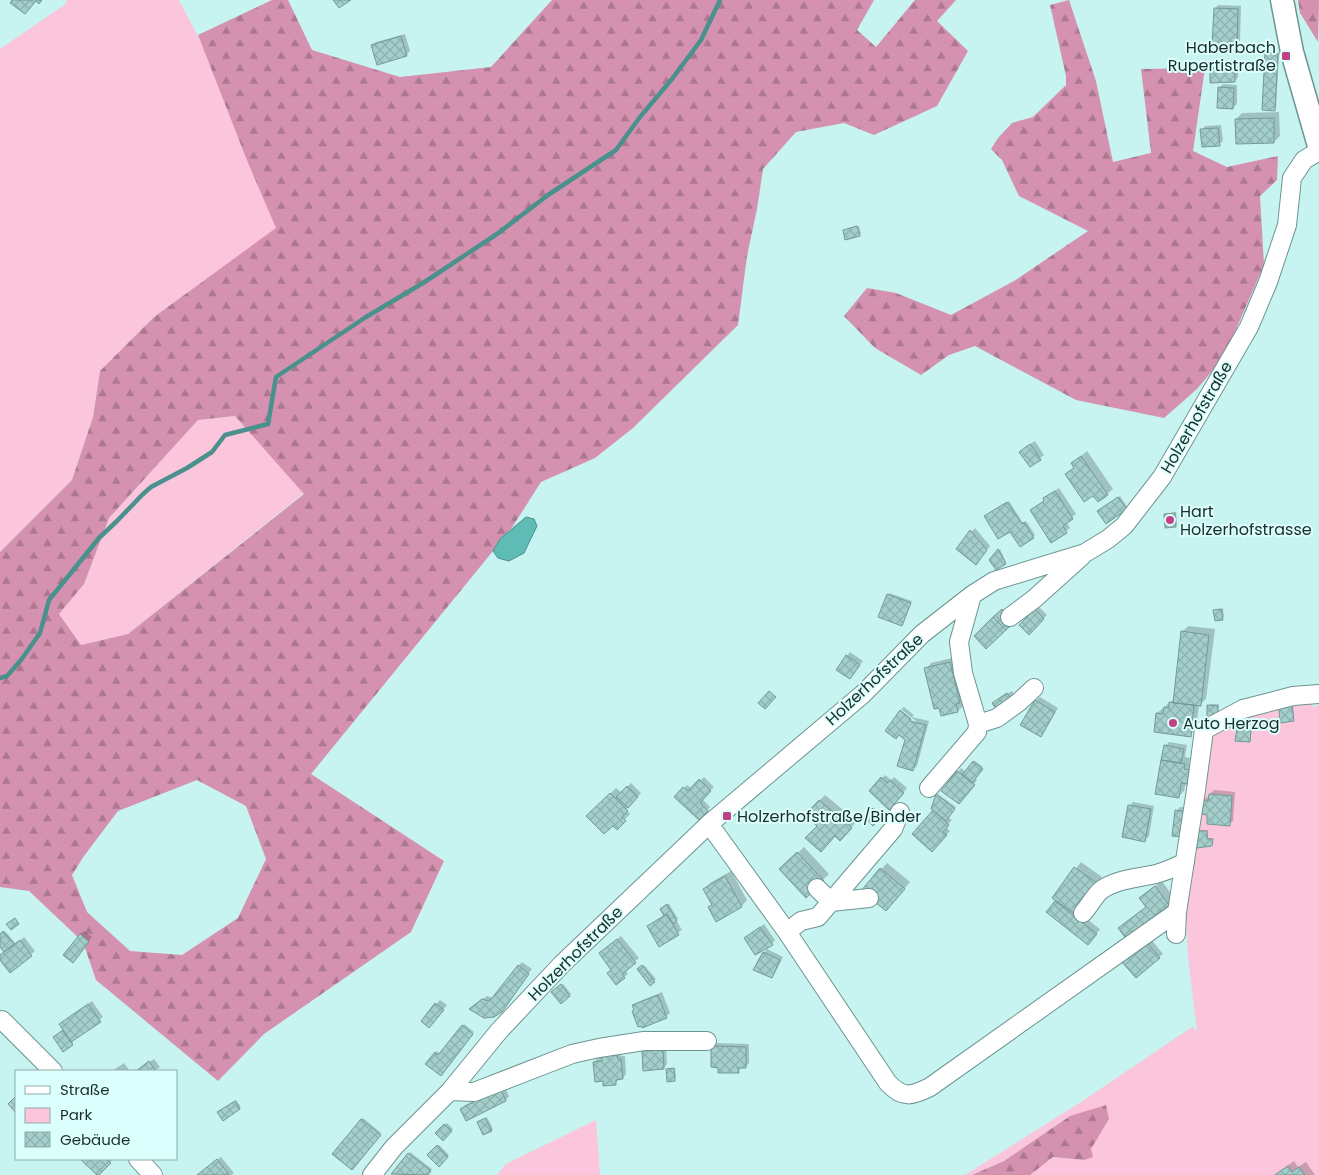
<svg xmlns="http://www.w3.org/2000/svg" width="1319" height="1175" viewBox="0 0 1319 1175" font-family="Poppins,sans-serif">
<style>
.green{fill:#fbc5dc}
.forest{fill:url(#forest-firs);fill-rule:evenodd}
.water{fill:#5ebbb5;stroke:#4a908c}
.shadow{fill:#0003}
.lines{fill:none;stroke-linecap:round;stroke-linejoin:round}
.stream{stroke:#4a908c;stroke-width:4.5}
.building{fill:url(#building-cross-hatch);stroke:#729b98}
.minor-casing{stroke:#6c9592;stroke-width:20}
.major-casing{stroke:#6c9592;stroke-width:25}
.minor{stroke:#fff;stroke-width:18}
.major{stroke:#fff;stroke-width:22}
.poi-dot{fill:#c23f86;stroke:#dbfffc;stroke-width:2}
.labels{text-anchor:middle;stroke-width:4;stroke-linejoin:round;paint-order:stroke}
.poi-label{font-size:16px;fill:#1c2d2c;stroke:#dbfffc;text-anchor:start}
.street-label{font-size:16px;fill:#1c2d2c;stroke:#dbfffc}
</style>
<defs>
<pattern id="forest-firs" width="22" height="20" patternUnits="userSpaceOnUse" patternTransform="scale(1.25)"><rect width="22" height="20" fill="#d592b0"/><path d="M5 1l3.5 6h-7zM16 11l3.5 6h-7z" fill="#ac788f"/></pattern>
<pattern id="building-cross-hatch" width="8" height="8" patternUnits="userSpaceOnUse" patternTransform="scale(1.25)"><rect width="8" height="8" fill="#a3cecb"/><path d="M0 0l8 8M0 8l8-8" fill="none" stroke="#8cb1ae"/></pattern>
</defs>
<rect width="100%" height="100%" fill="#c7f3f0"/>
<!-- green -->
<path class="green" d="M66,0H179L202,44L248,163L277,228L154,317L100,371L93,417L72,480L0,552V49L67,3Z
M235,416L304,493L128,634L81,645L59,614L84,584L109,518L198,420Z
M1310,697L1313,707L1319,705V1175H1030L1053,1157L1084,1160L1109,1119L1070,1116L1004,1161L972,1175H965L1078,1104L1192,1027L1197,1031L1188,957L1186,918L1198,798L1207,740L1235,715Z
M596,1120L600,1175H497L506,1164Z"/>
<!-- forest -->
<path class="forest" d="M272,0H288L312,50L400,77L491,67L552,0H874L857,30L876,47L915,0H956L937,21L968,51L937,106L874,135L844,123L796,132L763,169L757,209L747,256L738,325L633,428L595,458L541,482L511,529L500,539L493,551L311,774L444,861L411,932L264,1034L218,1081L96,980L83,942L29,891L0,887V552L72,480L93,417L100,371L154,317L276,228L248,163L198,35ZM235,416L304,494L128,634L81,645L59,614L84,584L109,518L198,420ZM197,780L246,806L266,859L238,918L182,955L130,951L87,912L72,875L84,856L118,811Z
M1069,0L1096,81L1113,162L1151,153L1141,69L1205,68L1193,151L1227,167L1278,156L1277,180L1260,196L1264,265L1224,357L1197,389L1164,418L1076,400L975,346L949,355L921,375L875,348L844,316L867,288L896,293L951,315L1014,281L1088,231L1019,196L1002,160L991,149L998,138L1012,123L1033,117L1066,85V76L1050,5Z
M1298,0H1319L1318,42L1300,13Z
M1106,1105L1109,1119L1091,1149L1093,1157L1084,1160L1053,1157L1030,1175H972L1004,1161L1070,1116Z"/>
<!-- water -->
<path class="water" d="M526,517L534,519L537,526L524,553L509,561L498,558L493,551L500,539Z"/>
<!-- shadow -->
<path class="shadow" d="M1218,5L1241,6L1240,41L1236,44L1215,9Z
M405,34L410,51L406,55L373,45L376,42Z
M1268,52L1279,53L1276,108L1274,110L1266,54Z
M1215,65H1238V77L1235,81L1211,69Z
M1223,84L1237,85V104L1233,108L1219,88Z
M1279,112L1280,136L1274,142L1236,119L1242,113Z
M1221,125L1223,141L1219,144L1202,130L1205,126Z
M859,226L861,234L859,235L844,230Z
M1035,441L1044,455L1030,466L1024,448Z
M1087,451L1113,489L1107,494H1094L1066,474L1074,467L1072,463Z
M1059,488L1076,514L1066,522L1070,528L1052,542L1031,510L1045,500V499L1048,495Z
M1120,496L1127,507L1126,508L1100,510Z
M1009,501L1023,523L1026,521L1035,535L1020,545L1011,530L987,515Z
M1176,512L1177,524L1175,526L1165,514Z
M975,528L990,546L979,560L957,549Z
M1000,549L1006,562L1005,563L990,560Z
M889,593L912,601L902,624L880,616Z
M1039,607L1047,615L1029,633L1021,625Z
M1223,608L1224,617L1222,618L1214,611Z
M1188,626L1215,629L1206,699L1199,705L1196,729L1190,735L1157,713L1174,699L1182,632Z
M850,652L863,661L850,678L847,656Z
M956,657L964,705L958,711L926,669L931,663Z
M1012,691L1017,700H997Z
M1040,697L1058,708L1041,736L1036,701Z
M1210,704H1219L1218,715L1209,706Z
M1293,705L1294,718L1293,720L1281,707Z
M904,707L914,715L912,717L929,721L917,766L913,769L900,711L915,724L917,722L901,709Z
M1239,728L1252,729L1249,741L1238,729Z
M1169,742L1187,745L1185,757L1190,758L1189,764L1195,765L1192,777L1186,783L1184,791L1178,797L1156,793L1165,746Z
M975,761L983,767L974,778L977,780L963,799L958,772L961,768L966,772Z
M885,775L891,780L894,777L907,788L892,805L882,778Z
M704,777L714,787L702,799L710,807L699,819L676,797L687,785L692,789Z
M631,783L641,793L626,810L630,814L617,828L613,824L588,816L616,788L622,793Z
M1214,790L1235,792L1233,821L1229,824L1209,814L1203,801L1207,797L1210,798V794Z
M938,794L956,807L948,817L952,820L946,827L950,831L932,851L935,810Z
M825,795L857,821L846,833L818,826L819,801Z
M1133,802L1154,806L1149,836L1145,840L1129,806Z
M1180,807L1190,808L1183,836L1176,811Z
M874,808L882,814L873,824L865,817Z
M1199,830H1208V838H1213L1211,845L1198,831Z
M804,847L829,874L806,896L781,869Z
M1081,862L1102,877L1076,911L1100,929L1092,940L1048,912L1057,900L1054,897Z
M887,863L910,882L891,904L863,890Z
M731,871L747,900L742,906L709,907L713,904L704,889L710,883Z
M1162,881L1174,898L1164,907L1166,909L1160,914L1120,928L1147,906V892Z
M669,904L678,919L676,920L682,930L659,945L648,926L665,915L663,907Z
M764,924L775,940L772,944L750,935Z
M5,931L16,944L24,937L35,951L11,971L0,958L5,952L0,945V935Z
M84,931L92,937L76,957L80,934Z
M621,936L639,958L625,970L628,974L624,977L612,969L604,950Z
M1150,938L1163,954L1159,957L1123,961Z
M767,949L783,957L775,973L772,977L764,953Z
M522,962L532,969L505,1006L475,1005L487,996L493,998Z
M644,965L656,979L650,984L639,969Z
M563,984L571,994L561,1002L553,992Z
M662,992L670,1013L666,1016L635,1009L634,1006L638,1002Z
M440,1000L447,1005L433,1022L423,1020Z
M92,1001L103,1017L72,1040L73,1043L72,1044L64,1030V1021Z
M464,1024L474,1032L440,1074L427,1064L437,1051L440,1054Z
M716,1043L749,1044V1063L745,1067H742L738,1072L713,1047Z
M666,1047L667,1064L664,1068L643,1051L647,1048Z
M620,1050L621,1056H625L626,1074L623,1078H619L616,1083L594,1062L598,1058H603Z
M154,1059L160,1067L155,1071H137Z
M124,1063L130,1071H112Z
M668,1068H675L676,1078L675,1079L667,1070Z
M504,1085L509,1096L506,1100L467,1120L461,1109L465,1105Z
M236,1100L241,1107L223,1119L220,1111Z
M487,1117L493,1129L491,1130L480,1121Z
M363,1118L381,1133L352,1168L334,1154Z
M447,1123L453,1129L443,1139L437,1133Z
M439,1145L449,1155L439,1165L429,1155Z
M410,1152L432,1169L427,1175L392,1174Z
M221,1157L234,1173L231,1175H198Z
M82,1159H113L98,1175Z
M1294,1161L1298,1167L1306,1162L1315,1175H1274Z"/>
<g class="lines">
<!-- stream -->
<path class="stream" d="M0,678L7,676L21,660L40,633L49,600L99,538L117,521L143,494L151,487L187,468L212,452L225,435L268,424L276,377L366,317L423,283L497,234L548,195L616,150L640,117L672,79L701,40L720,0"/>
</g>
<!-- building -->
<path class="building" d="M12,0H42L39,4L36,1L25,14L10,3Z
M333,0H351L339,8Z
M1214,8L1238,9L1237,46L1212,45Z
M401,36L407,56L377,65L371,45Z
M1265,53L1278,54L1275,111L1262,110Z
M1210,68H1235V82L1210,83Z
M1218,87L1234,88L1233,109L1217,108Z
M1274,118V143L1236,144L1235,119Z
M1218,128L1220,146L1202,147L1200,129Z
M857,226L860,236L845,240L843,230Z
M1030,444L1041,460L1030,467L1019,452Z
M1081,456L1108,495L1098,502L1093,496L1084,502L1065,474L1074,468L1071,463Z
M1055,491L1073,519L1063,526L1067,533L1051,543L1030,510L1044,501L1043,498Z
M1118,497L1127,509L1106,524L1097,511Z
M1007,502L1022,524L1024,522L1034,538L1020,547L1010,532L998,539L984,516Z
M1175,513L1176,527L1165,528L1164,514Z
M970,530L987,550L976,565L956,549Z
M998,549L1006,564L996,570L989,560Z
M887,594L911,603L902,626L878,617Z
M1002,609L1015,622L1006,630L993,617Z
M1035,609L1044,619L1029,635L1019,625Z
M1221,609L1223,620L1215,621L1213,610Z
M993,617L1006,630L986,649L974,636Z
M1181,631L1209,635L1201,706L1173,703Z
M846,655L860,665L850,679L836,670Z
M950,662L960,703L956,704L958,712L941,716L939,708L934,709L924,668Z
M769,691L776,697L765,709L758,703Z
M1007,693L1014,704L999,714L992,703Z
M1035,700L1055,712L1041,737L1020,725Z
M1169,702L1194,705L1191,737L1154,732L1156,713L1163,714L1164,707L1169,708Z
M1207,705L1218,706L1217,718L1207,717Z
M1292,706L1294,721L1280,723L1279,708Z
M900,710L911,719L910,721L926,725L913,771L897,766L905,740L899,735L896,739L885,731Z
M1237,729L1251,731L1250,742L1235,741Z
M1164,745L1184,749L1181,763L1161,760Z
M1161,760L1185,764L1184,769L1190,770L1187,784L1181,783L1179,798L1155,794Z
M973,761L983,769L972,783L962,775Z
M957,771L975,785L959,804L941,791Z
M881,777L887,783L890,780L904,793L889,810L869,791Z
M699,779L711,791L700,803L708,811L699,820L674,797L683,787L688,791Z
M627,786L638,797L628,808L616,797Z
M610,793L628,811L622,817L626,821L617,830L613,826L604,834L586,816Z
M936,794L955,809L946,821L931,809Z
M1209,794L1232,796L1230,826L1207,824V815L1201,814L1202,801H1208Z
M819,800L852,828L840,841L835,836L821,852L805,838L817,826L805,815Z
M1128,805L1151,809L1145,842L1122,837Z
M872,808L882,817L873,826L864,817Z
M933,810L949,825L943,832L947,835L932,852L912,834Z
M1175,810L1187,812L1184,837L1172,836Z
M1196,831H1207V839H1213L1212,846L1197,848Z
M797,852L824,881L806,898L779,869Z
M1074,867L1097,883L1075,914L1052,898Z
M880,868L905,889L886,911L861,891Z
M725,876L742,907L716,922L708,907L712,905L703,889Z
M1155,886L1169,905L1159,913L1161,915L1127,940L1118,928L1146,907L1139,898Z
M1055,901L1097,934L1088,945L1046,912Z
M667,904L677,921L673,924L667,914L664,916L660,909Z
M667,914L679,935L659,947L647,926Z
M15,918L19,924L11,930L6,924Z
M760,927L773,945L755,955L744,938Z
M3,931L14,944L4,952L0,947V934Z
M80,934L89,942L73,963L63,955Z
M617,939L636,963L622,974L625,978L616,985L607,973L611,970L599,953Z
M20,940L32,956L10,973L0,960V955Z
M1145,941L1160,958L1136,978L1121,961Z
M763,952L780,960L772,978L753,970Z
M518,965L529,974L502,1012L494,1017L484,1018L469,1009L482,999L488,1001L492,998Z
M642,965L655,982L650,986L637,969Z
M561,984L570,996L561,1004L551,992Z
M658,995L667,1018L642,1028L641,1026L638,1027L632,1011L634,1010L632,1005Z
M435,1003L444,1010L429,1028L421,1021Z
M88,1004L101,1022L71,1042L59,1024Z
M462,1025L473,1034L441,1076L425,1064L435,1052L438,1055Z
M63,1030L73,1045L63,1052L53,1037Z
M711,1046L746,1047V1068H738L739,1073H718V1068L711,1067Z
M663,1050L664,1069L643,1071L642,1051Z
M617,1053L618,1059H621L623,1079L616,1080V1085L603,1086V1081L595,1082L593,1062L602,1061L601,1054Z
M149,1061L156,1071H136Z
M674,1068L675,1081L667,1082L666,1069Z
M500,1088L506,1101L466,1121L460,1109Z
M16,1096V1113L8,1104Z
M235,1101L240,1109L223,1121L217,1112Z
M485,1118L492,1131L483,1135L477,1122Z
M361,1119L381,1135L352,1170L332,1154Z
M444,1124L452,1131L443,1141L435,1133Z
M437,1145L448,1157L439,1167L427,1155Z
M408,1153L431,1171L428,1175L391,1174Z
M80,1159H106L111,1163L99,1175H97Z
M217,1159L229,1175H197Z
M1288,1166L1292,1172L1299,1167L1305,1175H1275Z"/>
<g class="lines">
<defs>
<path id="minor" d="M1010,617L1034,599L1082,556
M978,724L997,718L1019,702L1034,688
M929,788L977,732L978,724L963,673L959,642L972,595
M709,824L787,932L888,1083C903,1099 912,1096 930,1087L1177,912
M817,888L831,902L869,898
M1083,913C1089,906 1094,897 1100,891C1115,879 1138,878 1156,874C1166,871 1176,867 1185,862
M787,932L801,921L818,917L893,829L900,812
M1176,934L1177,912L1196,790L1204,730L1243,709L1293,696L1319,694
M2,1020L53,1071
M450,1091L474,1092L572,1054L599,1048L644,1041H707
M138,1159L153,1175
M372,1175L394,1147L450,1091L499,1031L562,964L709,824L863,694L922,634L972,595L994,581L1085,553L1108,539L1124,526L1162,477L1249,327L1268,282L1287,225L1292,178L1304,160L1319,151"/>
<path id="major" d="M1282,0L1292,52L1319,146"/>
</defs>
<!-- minor casing -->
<use href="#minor" class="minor-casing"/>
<!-- major casing -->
<use href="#major" class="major-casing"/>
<!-- minor -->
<use href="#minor" class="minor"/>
<!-- major -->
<use href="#major" class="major"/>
</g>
<!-- markers -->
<g class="poi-dot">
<rect x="1281" y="51" width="10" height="10" rx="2.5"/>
<circle cx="1170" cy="520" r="5"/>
<circle cx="1173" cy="723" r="5"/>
<rect x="722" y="811" width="10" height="10" rx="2.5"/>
</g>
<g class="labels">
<!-- poi labels -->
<g class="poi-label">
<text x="1276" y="53" text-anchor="end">Haberbach<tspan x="1276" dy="18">Rupertistraße</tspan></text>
<text x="1180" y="517">Hart<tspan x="1180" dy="18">Holzerhofstrasse</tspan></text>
<text x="1183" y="729">Auto Herzog</text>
<text x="737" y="822">Holzerhofstraße/Binder</text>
</g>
<!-- street labels -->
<g class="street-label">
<text transform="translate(1196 417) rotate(-60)" y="6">Holzerhofstraße</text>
<text transform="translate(874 679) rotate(-43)" y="6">Holzerhofstraße</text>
<text transform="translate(575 953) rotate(-45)" y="6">Holzerhofstraße</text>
</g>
</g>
<!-- legend -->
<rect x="15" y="1070" width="162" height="90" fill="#dbfffc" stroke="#8faba9"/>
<rect x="25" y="1086" width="25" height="8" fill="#ffffff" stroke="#8faba9"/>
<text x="60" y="1095" font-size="15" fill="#1c2d2c">Straße</text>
<rect x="25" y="1108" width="25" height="15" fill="#fbc5dc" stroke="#8faba9"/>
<text x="60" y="1120" font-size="15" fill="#1c2d2c">Park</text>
<rect x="25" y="1132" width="25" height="15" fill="url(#building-cross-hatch)" stroke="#8faba9"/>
<text x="60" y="1145" font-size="15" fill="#1c2d2c">Gebäude</text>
</svg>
